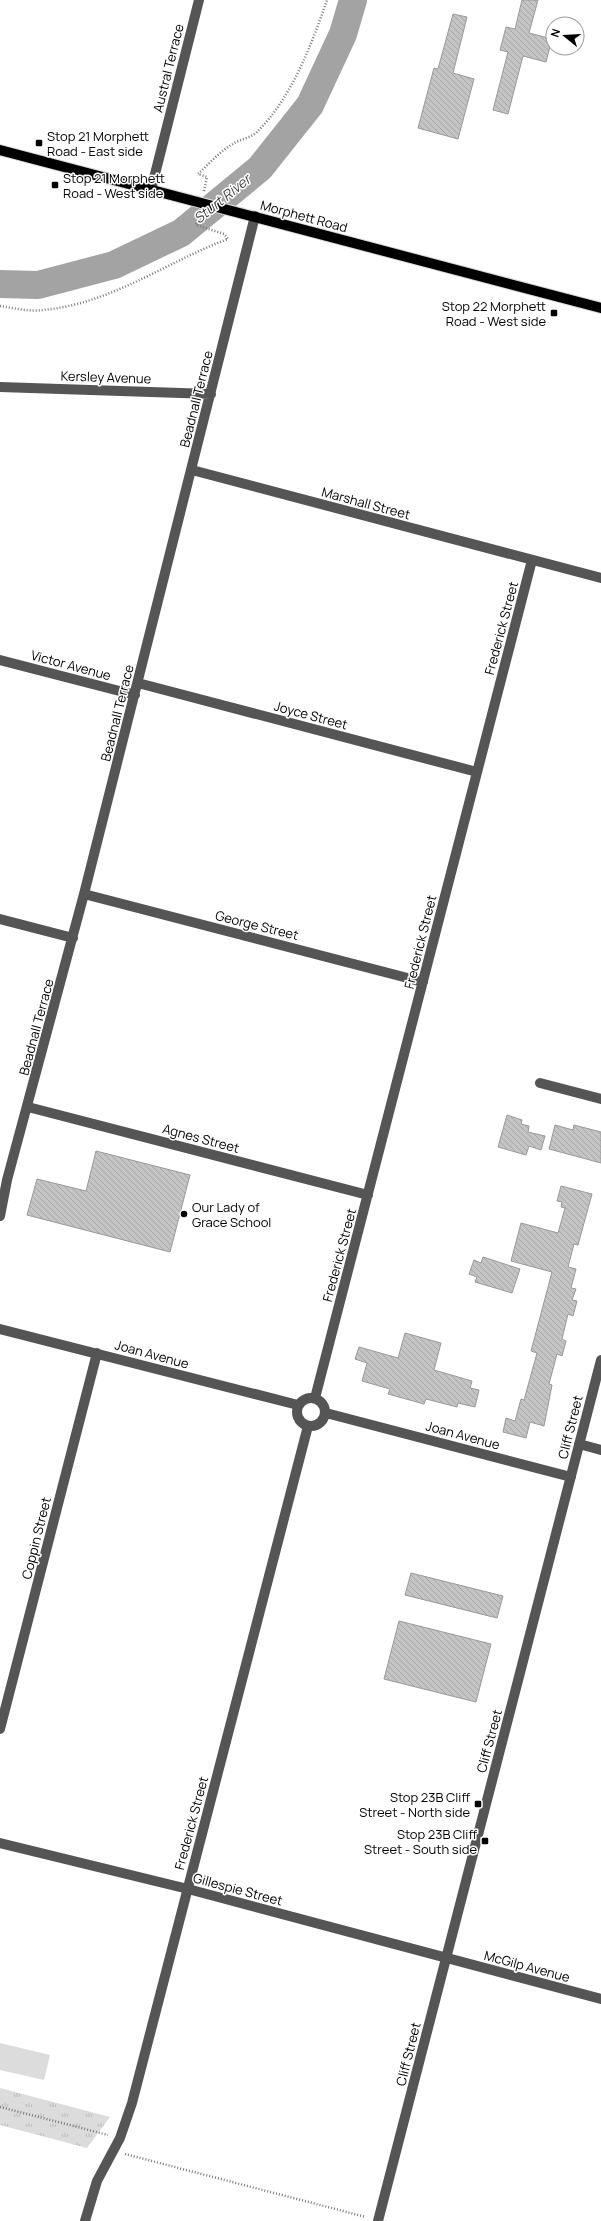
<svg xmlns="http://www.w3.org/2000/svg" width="601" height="2221" viewBox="0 0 601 2221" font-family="Manrope,sans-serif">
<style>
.grass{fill:url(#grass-tufts)}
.pitch{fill:#dcdcdc}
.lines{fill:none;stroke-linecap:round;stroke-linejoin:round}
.river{stroke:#a3a3a3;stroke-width:28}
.building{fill:url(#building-back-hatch);stroke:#999}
.major-casing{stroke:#dbdbdb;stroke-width:12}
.path{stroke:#777;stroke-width:2.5;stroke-dasharray:1 2;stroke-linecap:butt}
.minor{stroke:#555;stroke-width:10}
.major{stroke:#000;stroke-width:10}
.poi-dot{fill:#000;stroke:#fff;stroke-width:1.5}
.labels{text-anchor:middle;stroke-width:3;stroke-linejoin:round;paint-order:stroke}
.street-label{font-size:13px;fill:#000;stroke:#fff}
.poi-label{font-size:13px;fill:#000;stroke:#fff;text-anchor:start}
.water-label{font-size:14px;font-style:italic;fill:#444;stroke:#fff}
</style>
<defs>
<pattern id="grass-tufts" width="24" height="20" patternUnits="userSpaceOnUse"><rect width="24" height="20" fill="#dcdcdc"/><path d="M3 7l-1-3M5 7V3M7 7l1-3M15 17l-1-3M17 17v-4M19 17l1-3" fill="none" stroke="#bbb"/></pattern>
<pattern id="building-back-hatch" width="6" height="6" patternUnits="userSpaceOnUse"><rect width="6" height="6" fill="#c4c4c4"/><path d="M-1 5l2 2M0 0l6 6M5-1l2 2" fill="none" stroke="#a7a7a7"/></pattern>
</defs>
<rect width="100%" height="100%" fill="#fff"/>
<!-- grass -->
<path class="grass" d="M0,2088L110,2117L87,2148L0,2125Z"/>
<!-- pitch -->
<path class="pitch" d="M0,2043L50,2055L44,2080L0,2070Z"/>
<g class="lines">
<!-- river -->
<path class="river" d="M0,284L38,285L114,265L181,233L260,168L310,105L343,34L353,0"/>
</g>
<!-- building -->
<path class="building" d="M522,0H538L529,33L552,39L546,62L523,56L508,114L493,110L508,52L500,50L506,27L515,29Z
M453,14L467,17L453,73L474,79L458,139L418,128L434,68L438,69Z
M507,1115L522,1120L521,1124L529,1126L528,1132L545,1136L541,1150L529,1146L526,1155L498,1147Z
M555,1125L573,1130L574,1125L601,1132V1163L549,1149Z
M96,1151L190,1175L170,1252L27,1215L37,1179L86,1191Z
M561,1186L592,1194L578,1245L574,1244L568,1267L576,1269L571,1288L576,1289L572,1300L577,1301L573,1316L568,1314L562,1339L566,1341L562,1356L557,1354L549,1384L552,1385L544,1426L530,1422L526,1438L503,1432L506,1418L515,1421L521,1399L524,1400L537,1353L531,1351L552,1272L511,1261L521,1223L558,1233L565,1208L561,1207L562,1202L557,1201Z
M483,1257L520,1269L512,1293L475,1282L477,1277L469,1274L474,1260L481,1263Z
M405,1333L441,1343L434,1370L472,1381L470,1388L479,1390L475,1407L458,1403L457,1407L426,1399L424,1404L388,1394L390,1389L362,1381L367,1363L355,1359L359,1347L398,1358Z
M411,1573L503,1596L497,1618L405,1595Z
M399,1621L491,1644L476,1702L384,1679Z"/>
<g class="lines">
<defs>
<path id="major" d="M0,150L601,308"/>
</defs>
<!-- major casing -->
<use href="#major" class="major-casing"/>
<!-- path -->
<path class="path" d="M204,191L207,177L198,174C209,164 220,151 233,144C240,139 251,138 257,132C292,97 311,46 327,0
M0,306C14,308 29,312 43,310C111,304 166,262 228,239L224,234L196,225L199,214
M0,2107L108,2135
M125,2154L366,2217"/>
<!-- minor -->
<path class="minor" d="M151,190L199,0
M0,387L211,394
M192,470L601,578
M0,660L135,695
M138,683L477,772
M84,894L423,982
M0,919L73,938
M540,1083L601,1099
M28,1107L368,1195
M0,1216L7,1180L84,894L255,216
M0,1329L298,1405
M297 1412a14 14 0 1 1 28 0a14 14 0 1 1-28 0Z
M315,1398L532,560
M326,1413L571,1477
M579,1444L601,1450
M0,1729L97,1353
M0,1843L188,1889L601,1999
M85,2221L97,2181L120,2138L132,2103L308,1426
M378,2221L601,1360"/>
<!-- major -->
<use href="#major" class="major"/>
</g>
<!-- markers -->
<g class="poi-dot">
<rect x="35" y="139" width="8" height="8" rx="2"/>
<rect x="51" y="181" width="8" height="8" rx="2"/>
<rect x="550" y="309" width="8" height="8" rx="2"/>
<circle cx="184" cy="1214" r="4"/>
<rect x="474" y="1800" width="8" height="8" rx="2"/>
<rect x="481" y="1837" width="8" height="8" rx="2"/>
</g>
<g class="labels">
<!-- street labels -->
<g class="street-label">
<text transform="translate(168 68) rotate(-76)" y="5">Austral Terrace</text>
<text transform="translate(304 216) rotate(15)" y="5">Morphett Road</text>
<text transform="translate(106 377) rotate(2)" y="5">Kersley Avenue</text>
<text transform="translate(196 399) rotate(-76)" y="5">Beadnall Terrace</text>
<text transform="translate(366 503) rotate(15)" y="5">Marshall Street</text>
<text transform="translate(501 628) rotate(-75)" y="5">Frederick Street</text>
<text transform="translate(71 665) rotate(15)" y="5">Victor Avenue</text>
<text transform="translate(117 713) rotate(-76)" y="5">Beadnall Terrace</text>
<text transform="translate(311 715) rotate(15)" y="5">Joyce Street</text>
<text transform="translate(257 925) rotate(14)" y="5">George Street</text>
<text transform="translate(420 942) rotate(-76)" y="5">Frederick Street</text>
<text transform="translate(36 1027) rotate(-75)" y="5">Beadnall Terrace</text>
<text transform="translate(201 1138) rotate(15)" y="5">Agnes Street</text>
<text transform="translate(339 1255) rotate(-75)" y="5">Frederick Street</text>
<text transform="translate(152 1354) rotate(15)" y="5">Joan Avenue</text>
<text transform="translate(570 1427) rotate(-76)" y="5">Cliff Street</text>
<text transform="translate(463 1435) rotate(15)" y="5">Joan Avenue</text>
<text transform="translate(36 1538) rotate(-76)" y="5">Coppin Street</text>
<text transform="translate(489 1741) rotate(-75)" y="5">Cliff Street</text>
<text transform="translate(191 1823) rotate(-75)" y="5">Frederick Street</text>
<text transform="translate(238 1889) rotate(15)" y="5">Gillespie Street</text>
<text transform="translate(527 1966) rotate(15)" y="5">McGilp Avenue</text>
<text transform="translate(408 2054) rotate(-76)" y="5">Cliff Street</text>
</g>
<!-- poi labels -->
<g class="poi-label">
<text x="47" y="141">Stop 21 Morphett<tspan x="47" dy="15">Road - East side</tspan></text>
<text x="63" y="183">Stop 21 Morphett<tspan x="63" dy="15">Road - West side</tspan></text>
<text x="546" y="311" text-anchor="end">Stop 22 Morphett<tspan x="546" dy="15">Road - West side</tspan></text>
<text x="192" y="1212">Our Lady of<tspan x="192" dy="15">Grace School</tspan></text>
<text x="470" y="1802" text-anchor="end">Stop 23B Cliff<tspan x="470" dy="15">Street - North side</tspan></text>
<text x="477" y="1839" text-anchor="end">Stop 23B Cliff<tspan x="477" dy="15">Street - South side</tspan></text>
</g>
<!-- water labels -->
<g class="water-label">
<text transform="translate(222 199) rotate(-39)" y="5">Sturt River</text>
</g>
</g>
<!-- north arrow -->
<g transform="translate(565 36) rotate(288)"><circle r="19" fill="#ffffff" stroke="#999999"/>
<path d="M0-3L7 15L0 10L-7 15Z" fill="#000000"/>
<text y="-6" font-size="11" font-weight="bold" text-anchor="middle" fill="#000000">N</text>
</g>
</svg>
